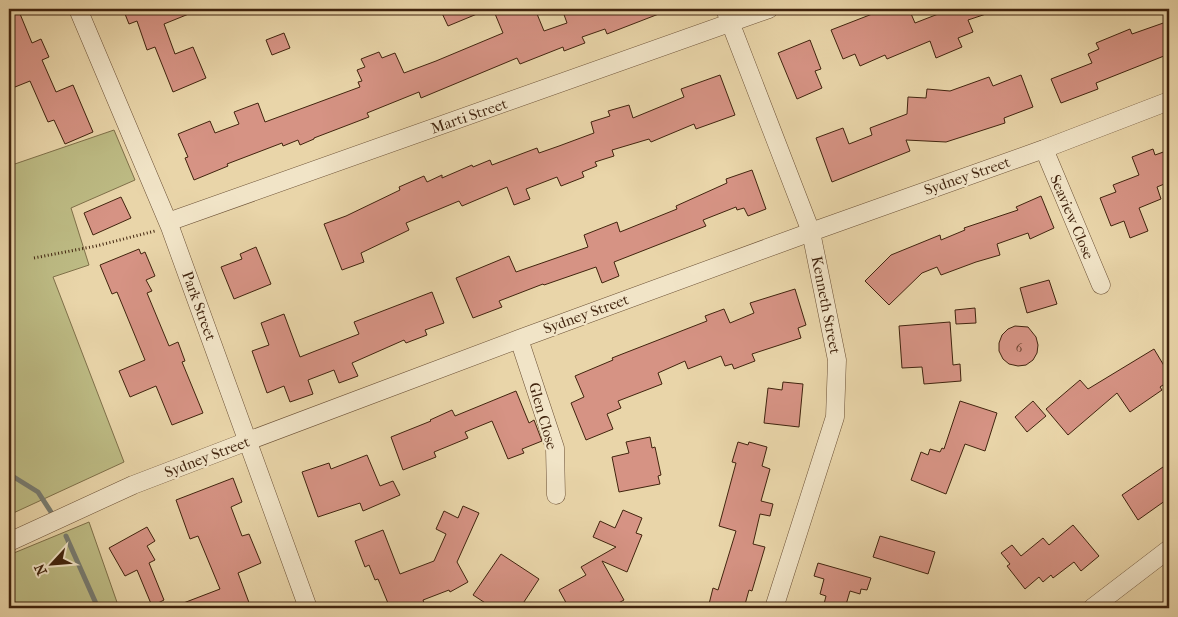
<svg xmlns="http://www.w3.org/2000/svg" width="1178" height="617" viewBox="0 0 1178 617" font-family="'IM FELL French Canon',serif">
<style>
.green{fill:#bdbb84;stroke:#7f7049}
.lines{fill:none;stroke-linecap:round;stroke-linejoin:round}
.stream{stroke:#787c71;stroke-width:5}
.building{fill:#d69384;stroke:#41240e}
.minor-casing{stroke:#6b5035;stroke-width:19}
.path{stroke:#41240e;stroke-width:3;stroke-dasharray:1 2.5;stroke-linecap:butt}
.minor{stroke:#f1e4c7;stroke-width:18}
.labels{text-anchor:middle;stroke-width:4.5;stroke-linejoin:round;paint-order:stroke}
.number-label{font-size:12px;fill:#66402c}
.street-label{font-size:15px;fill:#41240e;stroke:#f1e4c7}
</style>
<rect width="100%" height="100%" fill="#e9d5a9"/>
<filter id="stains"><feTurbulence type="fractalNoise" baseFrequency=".004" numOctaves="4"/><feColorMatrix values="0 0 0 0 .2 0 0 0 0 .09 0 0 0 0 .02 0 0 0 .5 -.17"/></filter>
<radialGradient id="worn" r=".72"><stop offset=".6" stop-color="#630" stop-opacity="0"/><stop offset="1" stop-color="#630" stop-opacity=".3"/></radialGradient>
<!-- green -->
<path class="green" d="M114,130L135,180L71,208L89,265L53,277L124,462L9,515V166Z
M89,522L119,608H9V555Z"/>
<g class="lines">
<!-- stream -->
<path class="stream" d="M9,474L38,492L51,512
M66,536L98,608"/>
</g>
<!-- building -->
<path class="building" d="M9,9H18L32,43L41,39L49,57L42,60L56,92L73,85L93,132L65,144L54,120L48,122L30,81L15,87L9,71Z
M123,9H201L164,24L175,54L193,47L206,78L173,92L155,47L147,50L137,21L129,24Z
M440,9H489L448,26Z
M493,9H535L544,31L567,23L562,9L669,10L607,34L605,29L582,37L585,43L564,51L563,47L520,64L517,58L421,98L419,92L367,113L369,117L314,138V139L300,145L298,140L283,146L282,143L227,164L228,166L194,180L185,158L188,157L178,134L210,121L215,133L239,124L234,112L258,103L265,122L360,87L358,82L362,81L357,70L365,67L361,59L379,52L382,58L395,53L404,73L436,61L503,33Z
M885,9H909L915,23L951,9H995V11L968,20L973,32L958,38L962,47L936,58L930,41L887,59L885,55L860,66L855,54L843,59L831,30Z
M1169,21V54L1096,83L1098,89L1061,103L1051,79L1092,63L1088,54L1099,49L1096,43L1130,29L1132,34Z
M284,33L290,48L272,55L266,40Z
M810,40L821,69L815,71L822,88L797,99L778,53Z
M720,75L735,115L696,129L694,124L651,142L649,139L612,150L614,156L595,162L597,166L582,172L584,177L561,186L557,177L526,189L530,199L514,205L507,187L462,206L459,201L406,223L409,230L361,253L364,262L342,270L324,224L346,216L400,190L399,187L424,176L427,182L442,175V178L472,165L473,167L490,160L492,165L537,148L539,153L559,146L594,133L591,122L610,116L608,111L629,105L633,118L684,97L681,89Z
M1021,75L1033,107L1004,118L1005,123L946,142L906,140L910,151L832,182L816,138L843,128L849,144L872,135L870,128L907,114L908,97L926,98L927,89L950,91L989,77L993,86Z
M1153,149L1155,155L1169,150V182L1157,187L1161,199L1139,208L1148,231L1130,238L1124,221L1111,226L1100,198L1116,192L1113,185L1139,175L1132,157Z
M752,170L766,209L748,216L744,208L737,210L736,207L703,220L706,226L614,262L619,276L602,283L596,267L544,285L543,284L499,301L502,307L473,318L456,278L509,256L516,272L588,247L584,235L617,222L620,232L677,209L676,206L727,183L726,179Z
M1041,196L1054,228L1030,239L1028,233L997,244L1000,255L976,262L941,275L937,267L922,273L889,305L865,281L891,255L940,235L941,240L965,230L964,228L1018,210L1016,207Z
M121,197L131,218L93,235L84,213Z
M256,247L271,284L234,299L221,267L242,259L240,254Z
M139,249L141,254L145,252L155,276L146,280L152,291L147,293L169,346L178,342L185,361L182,362L203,413L172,425L156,386L130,397L119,371L145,360L117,292L112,294L100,265Z
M1049,280L1057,304L1027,313L1020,288Z
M795,289L806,325L798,328L801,338L752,354L755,361L734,369L732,364L725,366L721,356L688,369L685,361L658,373L662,384L618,401L621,408L607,414L613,429L586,440L571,403L584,397L575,376L613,360L612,358L707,321L705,316L724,309L730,323L754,313L750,303Z
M432,292L444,323L425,330L427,335L406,343L404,340L352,363L358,376L339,383L334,370L308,380L313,394L290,402L284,386L267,393L252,351L269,345L261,323L284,314L300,357L359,334L354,322Z
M975,308L976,323L956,324L955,310Z
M950,322L953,365L960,364L961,381L924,384L922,367L902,368L899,326Z
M1015,326L1028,327L1036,337L1038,345L1037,353L1033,360L1026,365L1018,366L1009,364L1003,359L999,351V343L1002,335L1008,329Z
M1154,349L1169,374V381L1160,387L1162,390L1130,412L1117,393L1068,435L1046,409L1080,380L1088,389Z
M783,382L803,384L799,427L764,423L768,388L782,390Z
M516,391L529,423L534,420L542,441L522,449L524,453L508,459L492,421L465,432L468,438L434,452L436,457L403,470L391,437L431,421L430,420L452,410L455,416Z
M960,401L997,413L985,451L965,444L946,494L911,480L921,452L928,455L930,449L940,452L942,448L944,449Z
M1033,401L1046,416L1027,432L1015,417Z
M650,437L652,448L655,447L661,475L658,476L660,484L619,492L612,457L629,453L626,442Z
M738,442L748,445L749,442L767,447L762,466L770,469L761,501L773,504L770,516L760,514L753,544L765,547L752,591L749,590L744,608H708L713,588L718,590L736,531L719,526L736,463L732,462Z
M367,455L380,486L393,481L400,495L363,511L360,503L318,517L302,472L329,463L331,469Z
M1163,467L1169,476V498L1138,520L1122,495Z
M233,478L242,502L231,507L242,536L249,534L261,563L238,573L251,608H173V607L220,589L198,536L190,539L176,500Z
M463,506L479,513L457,562L468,582L450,592L449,590L423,600L426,608H390L378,579L375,580L369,565L365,567L355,541L383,530L400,574L434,561L446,534L436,529L444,511L458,518Z
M623,510L642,518L636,533L642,535L627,572L602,561L624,600L609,608H569L559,590L586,575L581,567L616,547L593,537L600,521L615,528Z
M1073,525L1099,556L1081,571L1074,562L1053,578L1051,575L1043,582L1039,577L1025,589L1007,566L1010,564L1001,553L1012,545L1021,556L1043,538L1049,545Z
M147,527L155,541L147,546L155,560L149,563L164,600L152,606L137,570L125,576L109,548Z
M880,536L935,552L928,574L873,557Z
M501,554L539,579L520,608H493L473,595Z
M818,563L871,578L867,590L861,589L860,594L850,591L845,608H823L826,596L820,594L824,579L814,576Z"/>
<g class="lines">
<defs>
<path id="minor" d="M78,9L170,227L308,608
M725,9L811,232L837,360L835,417L774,608
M1044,149L1101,285
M168,222L769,9
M519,339L555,448L556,495
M9,542L133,485L248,441L519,339L811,232L1044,149L1169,101
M1092,608L1169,549"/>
</defs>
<!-- minor casing -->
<use href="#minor" class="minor-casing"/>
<!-- path -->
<path class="path" d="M34,258L96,246L155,231"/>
<!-- minor -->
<use href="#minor" class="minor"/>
</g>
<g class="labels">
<!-- number labels -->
<g class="number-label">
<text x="1019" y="352">6</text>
</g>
<!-- street labels -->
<g class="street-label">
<text transform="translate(469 116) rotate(-19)" y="5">Marti Street</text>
<text transform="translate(967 176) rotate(-19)" y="5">Sydney Street</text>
<text transform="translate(1072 217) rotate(67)" y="5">Seaview Close</text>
<text transform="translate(826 305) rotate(79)" y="5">Kenneth Street</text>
<text transform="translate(199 306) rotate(70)" y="5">Park Street</text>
<text transform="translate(586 314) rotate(-20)" y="5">Sydney Street</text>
<text transform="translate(543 416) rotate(74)" y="5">Glen Close</text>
<text transform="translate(207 457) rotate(-21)" y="5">Sydney Street</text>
</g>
</g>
<!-- margin -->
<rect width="1178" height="617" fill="none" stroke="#e9d5a9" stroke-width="30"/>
<rect x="10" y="10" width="1158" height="597" fill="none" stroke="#41240e" stroke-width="2.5"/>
<rect x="15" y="15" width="1148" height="587" fill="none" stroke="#41240e"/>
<!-- north arrow -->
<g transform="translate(52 564) rotate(244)" stroke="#f1e4c7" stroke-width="4" paint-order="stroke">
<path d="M0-4L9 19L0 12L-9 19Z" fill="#41240e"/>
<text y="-8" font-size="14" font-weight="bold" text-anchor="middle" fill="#41240e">N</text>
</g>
<rect width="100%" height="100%" filter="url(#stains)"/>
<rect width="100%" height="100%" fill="url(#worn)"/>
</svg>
